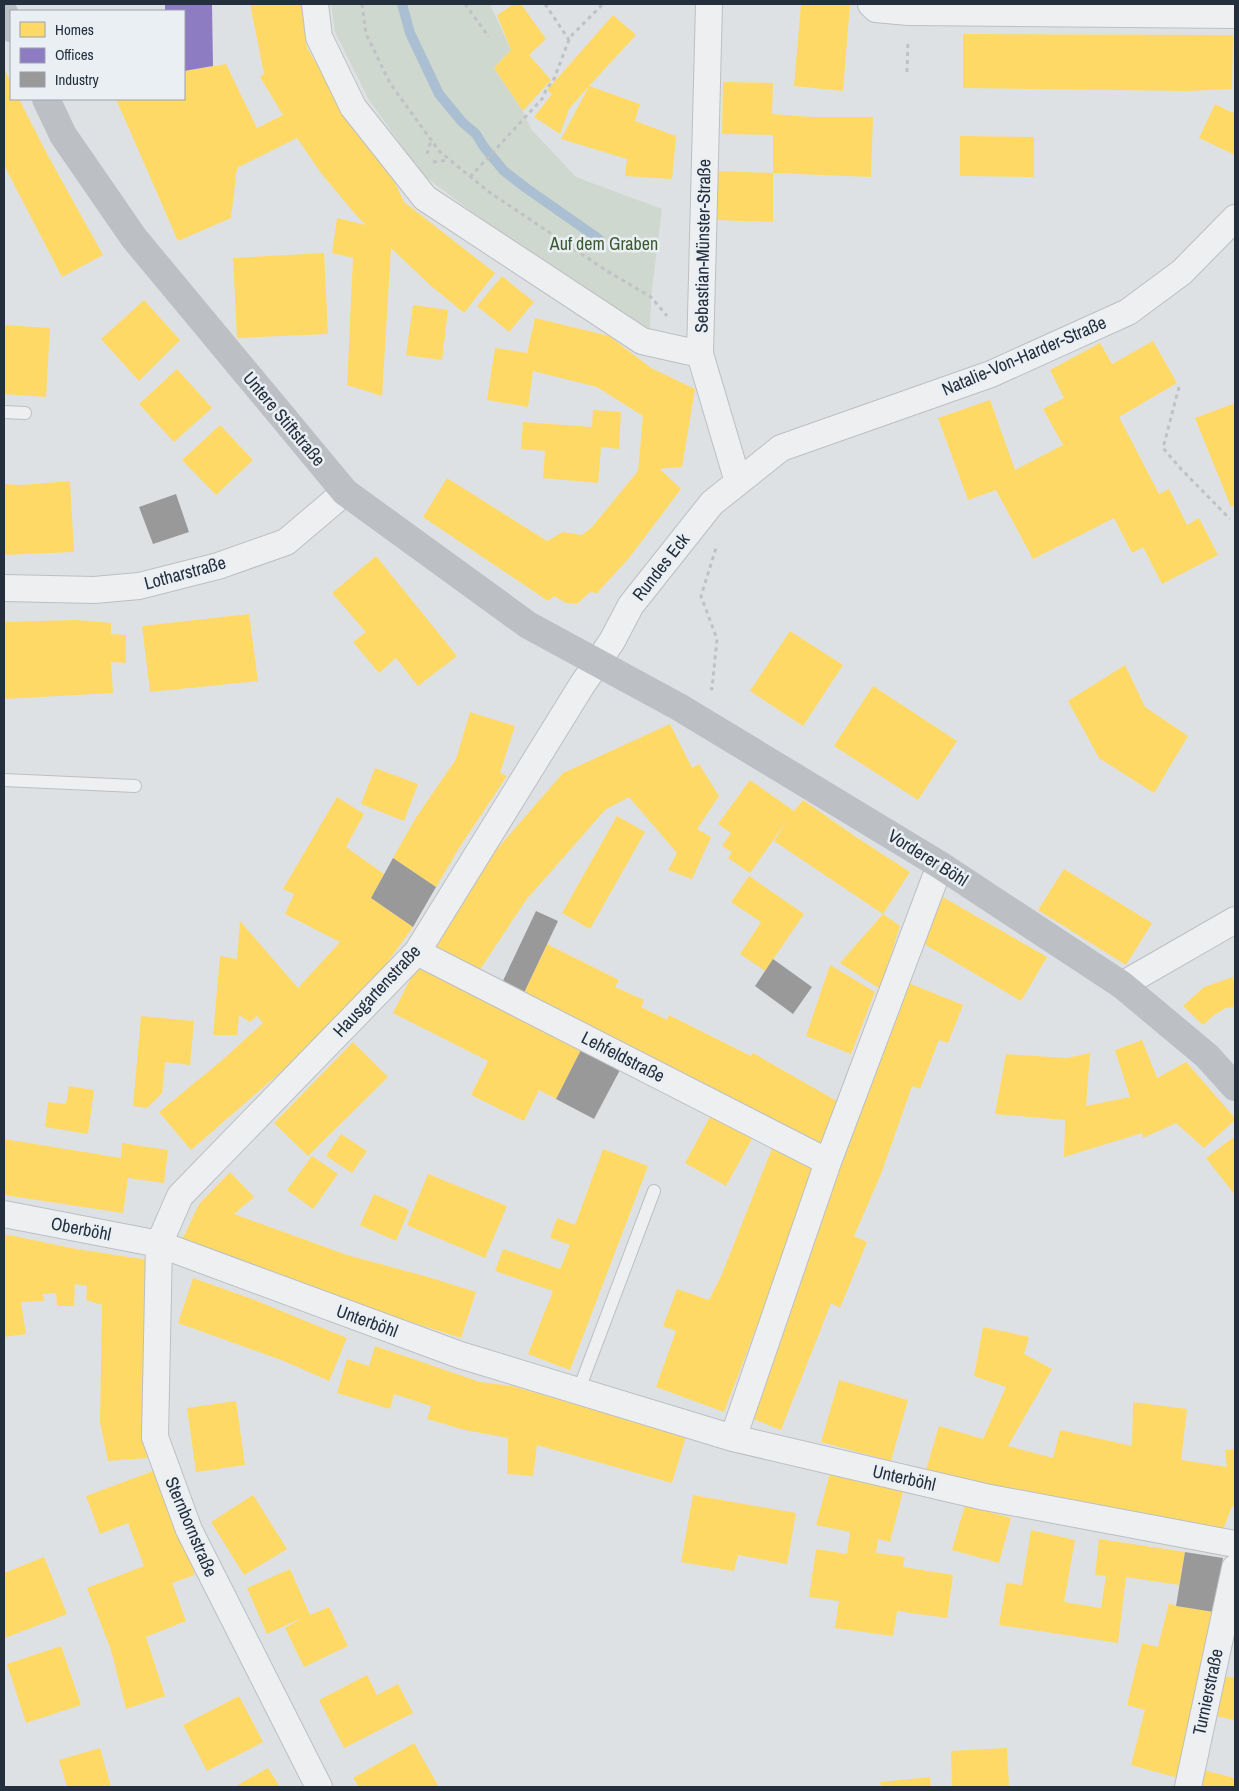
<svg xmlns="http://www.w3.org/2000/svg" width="1239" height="1791" viewBox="0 0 1239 1791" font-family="'Archivo Narrow',sans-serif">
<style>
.green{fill:#cfd8ce}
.homes{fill:#ffd966}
.offices{fill:#8e7cc3}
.industry{fill:#999}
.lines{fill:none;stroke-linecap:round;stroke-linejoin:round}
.stream{stroke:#aac0d2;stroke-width:10}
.lane-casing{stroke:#bcbfc2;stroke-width:14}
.street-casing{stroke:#bcbfc2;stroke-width:28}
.path{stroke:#bfc2c5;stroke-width:3;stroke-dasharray:4 4;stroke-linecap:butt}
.lane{stroke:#edeff1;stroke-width:12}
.street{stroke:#edeff1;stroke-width:26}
.secondary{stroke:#bcc0c4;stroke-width:28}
.labels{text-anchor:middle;stroke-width:5;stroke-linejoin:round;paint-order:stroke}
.park-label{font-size:18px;fill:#3c5a31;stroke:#eaeff4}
.street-label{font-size:18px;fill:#242f3d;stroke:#eaeff4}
</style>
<rect width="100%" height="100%" fill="#dee1e4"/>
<!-- green -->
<path class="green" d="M331,4H490L511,50L494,68L523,111L531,129L576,177L662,209L651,297L650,329L562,281L422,174L369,100L335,32Z"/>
<!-- homes -->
<path class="homes" d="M250,4H301L307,48L366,144L395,183L404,202L495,273L464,313L430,285L391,248L382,396L347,385L353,258L332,253L337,218L366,225L356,215L321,173L297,138L237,168L231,218L178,241L116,99H184V71L226,64L257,128L283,115L260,77L264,74Z
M514,4H521L546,39L529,55L551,80L523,111L494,68L511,50L497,15Z
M801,4H850L843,91L794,86Z
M613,15L636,35L589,86L640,104L635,121L676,136L672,179L625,176L627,159L561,139L589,86L569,109L560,134L534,117L552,94L547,90Z
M963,34L1233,35L1232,89L1189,91L963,88Z
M4,68L11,83V99H19L47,154L103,255L62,277L4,165Z
M723,82L773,83L772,114L813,117H873L871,177L773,173V222L716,220L718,171L773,173V135L722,134Z
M1215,104L1233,113L1235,108V155L1199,138Z
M960,136L1034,137V177L960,176Z
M324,253L328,334L237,338L233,258Z
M502,276L534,302L509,332L477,306Z
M144,300L180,340L139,381L101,339Z
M413,305L448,310L442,360L406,355Z
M535,318L609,336L651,368L695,389L682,467L660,469L681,489L629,558L597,593L590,592L577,604L566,603L554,596L548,601L423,517L447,478L547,541L563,532L582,535L592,527L638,471L643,416L597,387L533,371L528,407L487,400L495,348L527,353Z
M4,325L50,328L46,397L4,394Z
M1153,341L1177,383L1119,417L1159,494L1169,489L1187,525L1199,518L1218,555L1162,584L1143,547L1132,553L1114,518L1033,559L996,490L968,500L938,418L990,400L1015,470L1063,445L1043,409L1064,398L1050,370L1100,343L1112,364Z
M177,369L212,408L174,442L139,404Z
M1235,403V505L1231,507L1195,418Z
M593,410L621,412L619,449L601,447L598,483L543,478L545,451L521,449L523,422L592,427Z
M220,425L253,460L216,495L182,460Z
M70,481L74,552L4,555V484L21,485Z
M376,556L457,656L418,686L396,658L379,673L353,642L366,632L332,593Z
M249,614L258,681L150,692L142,626Z
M76,620L111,623V634L126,635V663L111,662L113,693L4,699V622Z
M790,631L843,665L803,726L750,691Z
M1125,665L1145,707L1188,736L1154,793L1099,758L1068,701Z
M873,686L957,741L918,800L834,746Z
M470,712L515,726L500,773L507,776L459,848L436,887L393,858L415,819L456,759Z
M670,724L692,768L699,764L719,796L697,829L711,837L692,879L668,870L677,853L629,797L605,810L526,900L477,974L430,944L484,864L563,773Z
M375,768L418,784L404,821L361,804Z
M750,780L794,811L803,800L856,837L910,872L883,914L774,841L788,819L750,873L728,858L732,852L722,846L731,833L718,824Z
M337,797L364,814L346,847L384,874L371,898L413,927L381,971L297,1058L191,1150L159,1112L220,1062L263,1023L257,1016L250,1022L239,1015L237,1035H213L220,956L237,959L240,921L298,988L340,942L285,914L294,894L283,889Z
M617,816L645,832L590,929L562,913Z
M1064,869L1152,923L1126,965L1038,910Z
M749,876L804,914L765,971L740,954L761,922L731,902Z
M941,896L1047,957L1021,1001L916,939Z
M883,914L900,926L880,989L840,963Z
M547,944L619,980L615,987L644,1000L641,1007L667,1020L669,1015L751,1056L753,1053L842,1104L817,1148L522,997Z
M830,965L875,992L851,1054L806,1036Z
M417,966L581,1050L556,1099L539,1090L524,1121L471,1095L488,1061L393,1013Z
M1233,977L1235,990V1007L1226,1008L1214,1015L1203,1025L1183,1006L1204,987Z
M906,982L963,1005L948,1043L939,1040L920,1089L912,1086L881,1174L854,1236L867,1242L840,1308L831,1303L781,1430L746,1416Z
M141,1016L194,1021L190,1065L165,1062L162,1093L147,1108L133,1106Z
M1142,1040L1157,1078L1186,1062L1235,1118V1120L1204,1148L1176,1123L1143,1138L1142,1133L1064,1157L1065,1120L995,1114L1006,1054L1067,1058L1090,1053L1086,1106L1130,1097L1115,1050Z
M353,1042L388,1077L308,1156L274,1123Z
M69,1086L94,1090L88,1134L45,1127L48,1102L66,1104Z
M712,1113L754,1135L726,1186L685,1163Z
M341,1134L367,1151L352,1173L326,1156Z
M1235,1136V1195L1206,1158Z
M4,1139L121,1158L122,1143L168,1150L164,1183L128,1178L123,1213L4,1195Z
M773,1146L819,1164L724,1412L656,1387L676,1331L663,1326L677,1289L709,1300L722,1274Z
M603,1149L648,1166L570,1370L528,1354L553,1291L495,1271L503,1249L560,1269L570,1245L550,1238L557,1218L575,1225Z
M312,1156L338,1174L313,1209L287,1190Z
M230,1172L254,1197L234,1214L347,1255L428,1277L476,1292L461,1338L333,1297L181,1242L199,1204Z
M428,1174L507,1206L485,1258L407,1225Z
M374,1194L409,1210L396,1241L360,1225Z
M4,1234L76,1249L148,1260L143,1422L147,1458L108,1461L100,1422L102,1305L86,1300L87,1286L75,1284L74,1306H57L56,1293L43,1294L44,1301L21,1302L26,1334L4,1337Z
M193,1278L252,1299L347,1338L329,1381L284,1361L178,1323Z
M983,1327L1029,1337L1024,1354L1052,1369L1008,1446L1053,1458L1060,1430L1132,1446L1133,1402L1187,1409L1181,1460L1227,1467L1225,1450L1235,1449V1506H1232L1223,1530L965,1481L926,1470L939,1426L983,1439L1006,1387L974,1376Z
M375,1346L480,1382L512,1386L686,1436L672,1483L537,1445L533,1476L507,1474L508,1438L465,1430L427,1419L431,1406L394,1394L390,1409L337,1393L347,1359L369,1366Z
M839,1380L908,1400L891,1461L821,1442Z
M236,1401L245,1465L196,1472L187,1408Z
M156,1470L195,1575L172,1583L186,1621L146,1637L165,1696L126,1709L111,1650L87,1588L144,1566L128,1523L100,1534L86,1496Z
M830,1473L903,1491L890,1542L878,1539L876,1553L905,1557L903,1567L953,1575L947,1618L897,1611L893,1636L835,1628L839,1601L809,1597L816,1549L847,1554L850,1532L816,1525Z
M253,1495L287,1549L244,1575L211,1522Z
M693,1495L796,1513L787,1564L738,1555L734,1571L681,1562Z
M965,1505L1011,1518L999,1563L952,1550Z
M1031,1530L1075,1540L1064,1602L1101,1608L1106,1576L1095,1575L1099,1539L1185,1552L1179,1585L1126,1577L1118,1643L999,1625L1006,1583L1022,1585Z
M44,1557L67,1614L5,1638L4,1635V1573Z
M290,1569L310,1615L329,1607L348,1646L304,1667L285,1628L304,1617L267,1634L247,1588Z
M1169,1603L1176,1606L1214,1612L1178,1778L1131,1765L1145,1710L1127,1705L1142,1643L1158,1647Z
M61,1646L81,1705L26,1723L7,1664Z
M367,1675L377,1695L398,1684L413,1713L344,1748L319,1700Z
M1218,1675L1235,1678V1720L1211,1715Z
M239,1696L263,1742L207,1771L183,1725Z
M414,1743L439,1787H359L353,1778Z
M100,1748L111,1787H67L59,1760Z
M1007,1748L1009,1787H952L951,1751Z
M268,1768L280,1787H234Z
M1199,1769L1235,1778V1787H1195Z
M930,1777L931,1787H881L880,1782Z"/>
<!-- offices -->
<path class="offices" d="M165,4H212L213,66L184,71V11H165Z"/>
<!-- industry -->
<path class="industry" d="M176,494L189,532L153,544L139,507Z
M393,858L436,887L413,927L371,898Z
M536,911L558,921L522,997L500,987Z
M773,959L812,987L793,1014L755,986Z
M581,1050L620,1070L594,1119L556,1099Z
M1185,1552L1223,1558L1214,1612L1176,1606Z"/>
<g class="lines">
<!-- stream -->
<path class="stream" d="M402,4L410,33L439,94L462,122L476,134L484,147L504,171L526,188L599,239"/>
<defs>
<path id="lane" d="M4,412L25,413
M4,780L135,786
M578,1392L654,1191"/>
<path id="street" d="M315,4L319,37L353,107L425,198L642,341L700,354
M709,4L700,354L738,482
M871,4L876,9L908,12L1235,15
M4,588L94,590L139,586L218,566L286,542L345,492
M417,952L828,1162
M1122,985L1235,920
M4,1214L159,1244L460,1355L733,1438L985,1497L1235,1544
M733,1438L828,1162L940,865
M319,1787L189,1530L155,1437L159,1244L180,1196L417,952L582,685L612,641L631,605L712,503L781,448L991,374L1128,312L1182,272L1235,218
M1188,1787L1235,1568"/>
</defs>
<!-- lane casing -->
<use href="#lane" class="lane-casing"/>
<!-- street casing -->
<use href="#street" class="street-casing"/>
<!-- path -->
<path class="path" d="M362,4L366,34L390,83L439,151L489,192L607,271L651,297L667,316
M465,4L489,37
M545,4L569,40
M907,72L908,41
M427,154L431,140
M433,162L449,160
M470,177L542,99L546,90L554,79L570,37L603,4
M1179,387L1163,448L1181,469L1230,519
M710,688L712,689L717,639L701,596L716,548"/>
<!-- lane -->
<use href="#lane" class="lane"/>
<!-- street -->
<use href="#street" class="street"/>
<!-- secondary -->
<path class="secondary" d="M4,13L11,28
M46,99L63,135L134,238L345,492L528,625L679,707L940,865L1122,985L1207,1056L1235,1087"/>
</g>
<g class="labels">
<!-- park labels -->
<g class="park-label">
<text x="604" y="250">Auf dem Graben</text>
</g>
<!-- street labels -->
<g class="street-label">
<text transform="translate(703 246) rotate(-89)" y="6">Sebastian-Münster-Straße</text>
<text transform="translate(1024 356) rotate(-23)" y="6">Natalie-Von-Harder-Straße</text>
<text transform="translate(284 419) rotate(50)" y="6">Untere Stiftstraße</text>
<text transform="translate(661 567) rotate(-52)" y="6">Rundes Eck</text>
<text transform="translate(185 573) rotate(-15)" y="6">Lotharstraße</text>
<text transform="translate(928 858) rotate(32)" y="6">Vorderer Böhl</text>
<text transform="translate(377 991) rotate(-47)" y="6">Hausgartenstraße</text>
<text transform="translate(623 1057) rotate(27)" y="6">Lehfeldstraße</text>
<text transform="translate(81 1229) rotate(11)" y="6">Oberböhl</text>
<text transform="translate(367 1321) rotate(20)" y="6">Unterböhl</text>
<text transform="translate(904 1478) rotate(13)" y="6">Unterböhl</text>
<text transform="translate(191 1527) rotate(67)" y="6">Sternbornstraße</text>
<text transform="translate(1208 1692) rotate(-78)" y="6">Turnierstraße</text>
</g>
</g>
<!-- border -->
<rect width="1239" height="1791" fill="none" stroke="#242f3d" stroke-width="10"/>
<!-- legend -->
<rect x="10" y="10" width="175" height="90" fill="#eaeff4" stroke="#9ba2ab"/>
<rect x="20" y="22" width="25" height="15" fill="#ffd966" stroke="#9ba2ab"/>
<text x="55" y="35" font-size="15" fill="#242f3d">Homes</text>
<rect x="20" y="48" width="25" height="15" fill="#8e7cc3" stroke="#9ba2ab"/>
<text x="55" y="60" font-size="15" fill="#242f3d">Offices</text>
<rect x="20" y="72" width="25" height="15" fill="#999999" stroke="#9ba2ab"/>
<text x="55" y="85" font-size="15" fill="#242f3d">Industry</text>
</svg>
